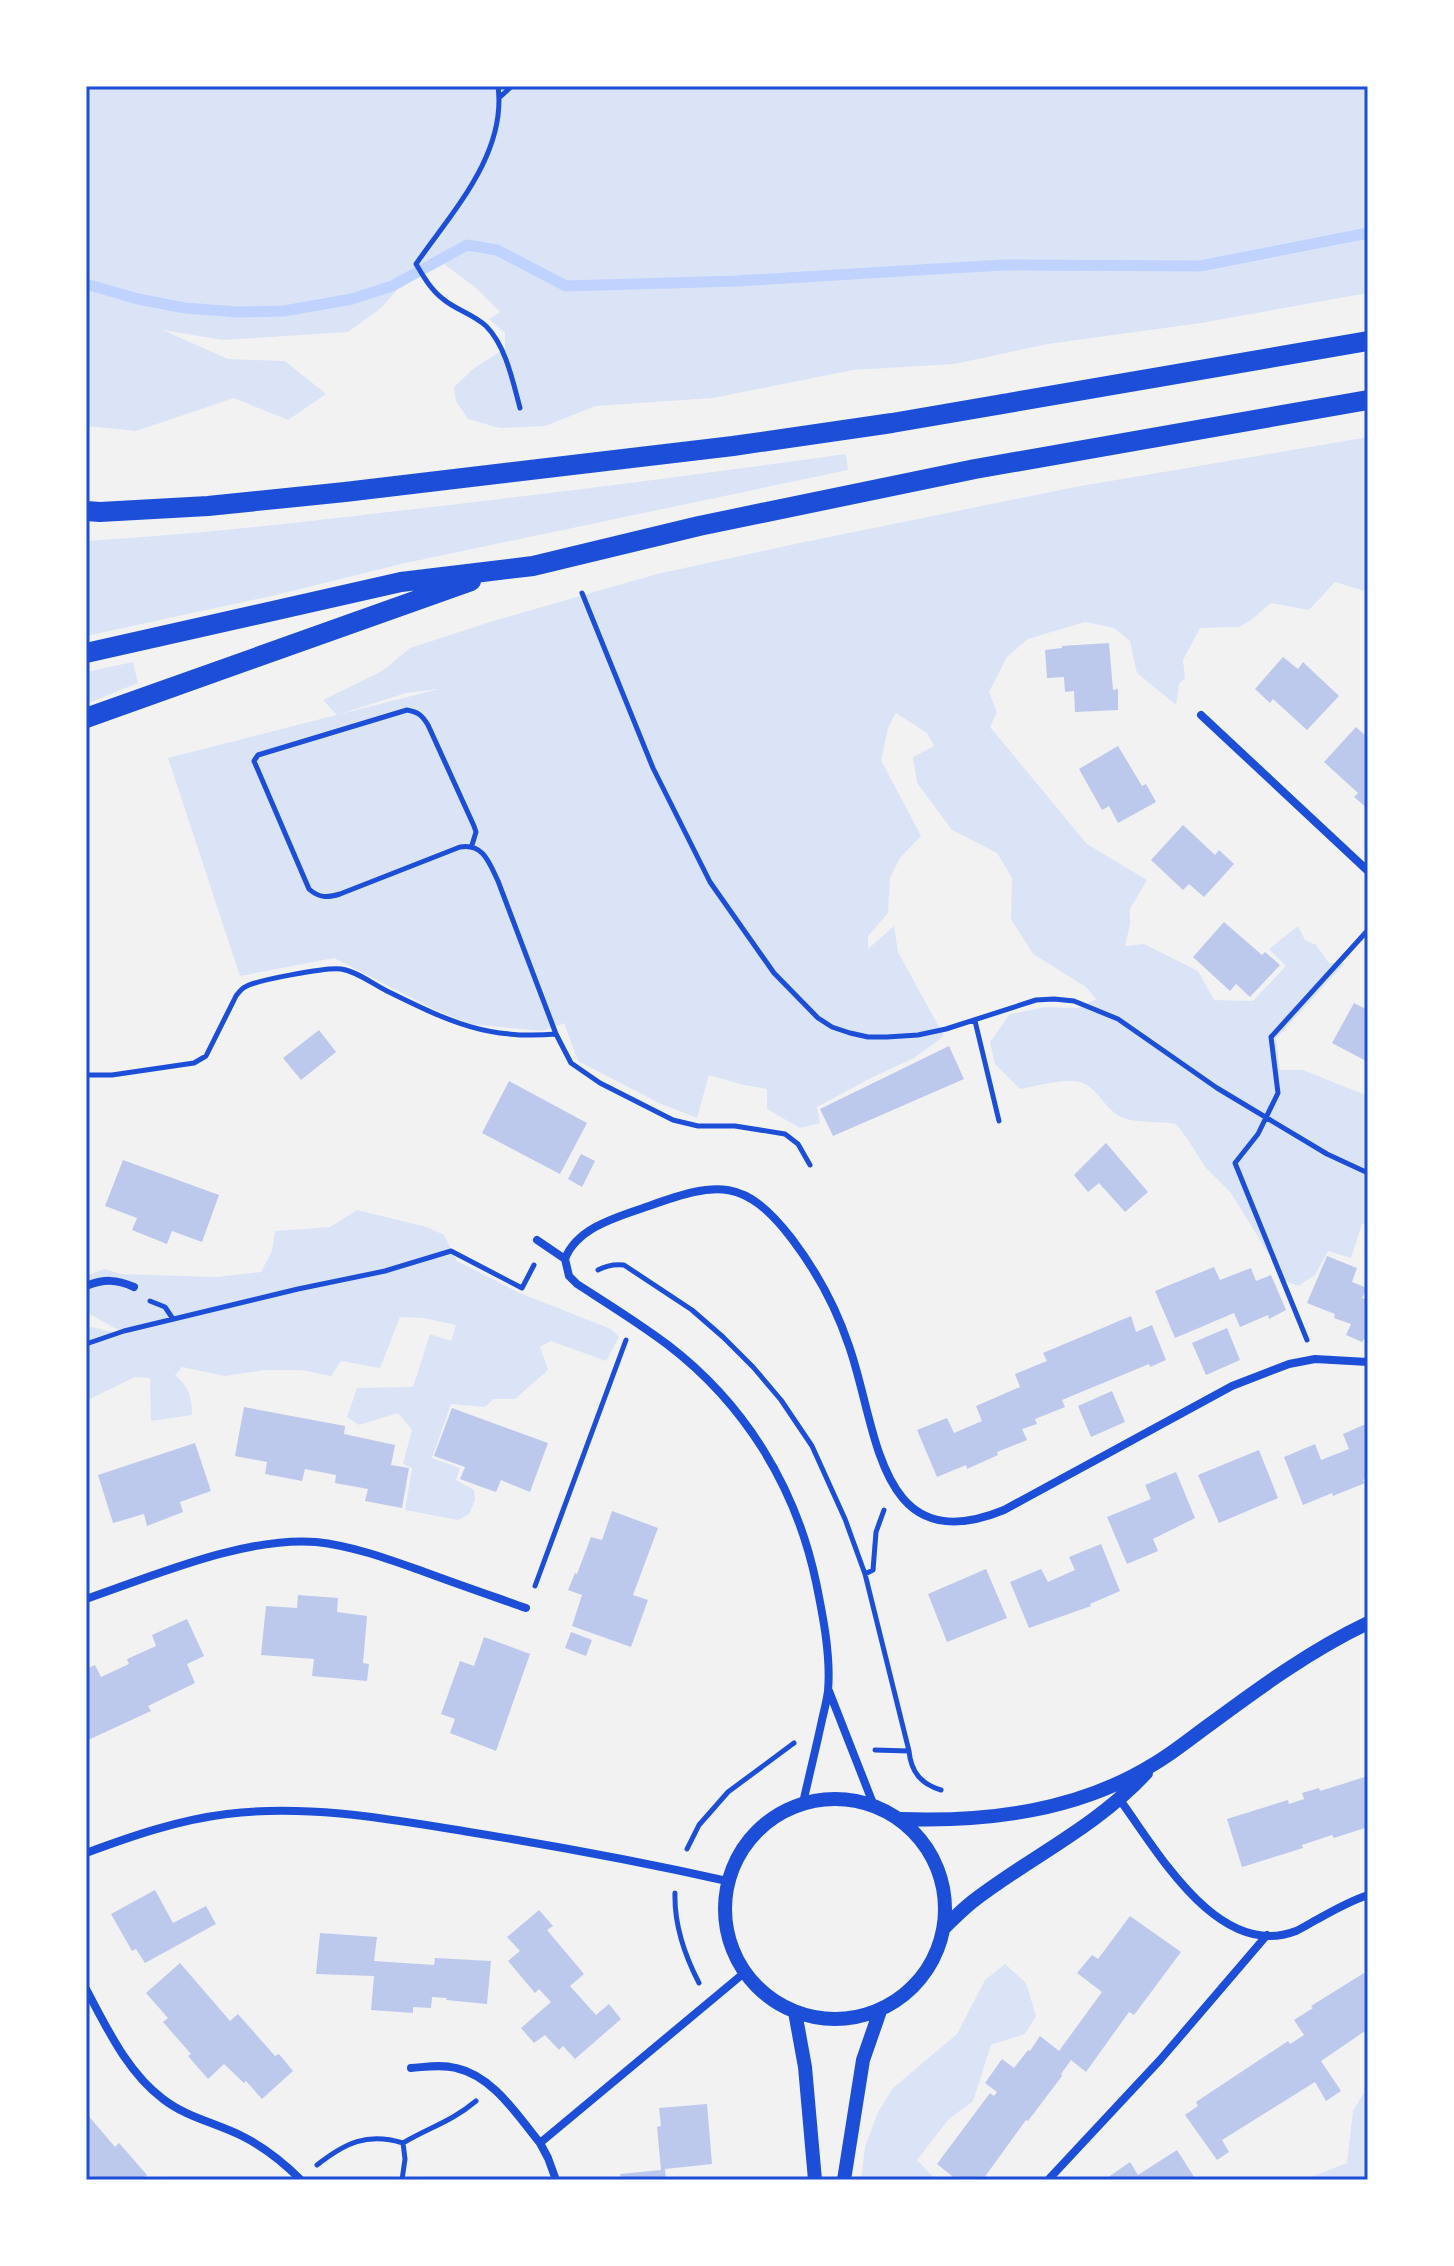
<svg xmlns="http://www.w3.org/2000/svg" width="1454" height="2266" viewBox="0 0 1454 2266" font-family="Karla,sans-serif">
<style>
.green{fill:#dbe4f7}
.lines{fill:none;stroke-linecap:round;stroke-linejoin:round}
.stream{stroke:#bfd3fe;stroke-width:11}
.building{fill:#bdc9ec}
.path{stroke:#1d4ed8;stroke-width:5}
.minor{stroke:#1d4ed8;stroke-width:8}
.tertiary{stroke:#1d4ed8;stroke-width:14}
.primary{stroke:#1d4ed8;stroke-width:20}
.neatline{fill:none;stroke:#1d4ed8;stroke-width:3}
</style>
<rect width="100%" height="100%" fill="#f2f2f2"/>
<!-- green -->
<path class="green" d="M86,86H1368V293L1201,323L1048,344L954,364L853,370L713,398L596,406L545,426L500,428L468,419L456,401L454,387L473,369L505,348V333L489,319L500,312L476,288L436,258L398,289L381,308L348,332L223,340L163,330L228,359L285,361L326,394L288,420L234,398L136,431L86,426Z
M1368,437V592L1335,582L1309,610L1271,603L1251,620L1239,627L1200,628L1183,660L1185,678L1179,684L1176,705L1137,673L1130,641L1114,628L1085,622L1028,639L1007,657L989,692L997,712L990,727L1087,844L1147,880L1130,909V924L1125,946L1144,944L1198,971L1214,1000L1253,1001L1286,966L1269,949L1298,926L1305,940L1316,945L1329,963H1345L1276,1039L1280,1070H1303L1368,1096V1225L1362,1224L1351,1258L1328,1251L1315,1275L1298,1286L1285,1281L1231,1193L1206,1168L1188,1140L1176,1124C1160,1121 1141,1123 1126,1119C1106,1113 1100,1090 1083,1083C1068,1077 1036,1086 1020,1089L995,1064L990,1042L1010,1014L1046,1007L1078,1008L1096,999L1086,987L1033,954L1011,919L1012,878L997,853L952,830L917,783L913,757L934,746L927,733L896,713L888,728L881,760L921,836L900,858L890,878L888,913L868,936V949L894,926L898,952L944,1036L914,1058L871,1078L817,1107L820,1123L800,1128L767,1109V1089L744,1085L709,1075L697,1118L659,1103L578,1061L564,1023L542,1031L470,1024L433,1009L334,958L240,976L168,758L439,689L406,693L337,715L323,700L382,671L410,648L490,622L657,574L795,544L1075,487Z
M846,454L848,470L401,564L276,595L86,636V541C187,535 287,524 388,512C541,495 693,475 846,454Z
M133,662L138,683L86,704V672Z
M357,1210L427,1227L444,1235L457,1261L520,1293L611,1329L619,1337L606,1361L551,1341L540,1347L548,1370L515,1399H494L485,1407L451,1404L432,1458L460,1468L456,1480L474,1490L475,1500L469,1514L458,1520L405,1510L412,1468L403,1464L412,1430L398,1413L359,1425L347,1417L357,1388L413,1387L430,1334L451,1341L456,1325L424,1318L400,1317L380,1368L341,1361L331,1376L301,1370H265L225,1376L182,1367L175,1375C189,1387 192,1397 192,1415L151,1421L150,1378L135,1377L86,1401V1326L127,1335L86,1312V1276L104,1269L121,1274L216,1277L261,1272L272,1251L275,1231L330,1227Z
M1005,1964L1026,1983L1036,2016L1025,2034L991,2045L973,2101L948,2120L917,2160L936,2180H861L865,2147L878,2112L893,2088L957,2034L985,1980Z
M1368,2086V2180H1303L1347,2163L1353,2111Z"/>
<g class="lines">
<!-- stream -->
<path class="stream" d="M86,284L138,299L185,308L238,312L284,311L352,299L392,286L467,245L497,250L566,286L737,281L1002,265L1200,266L1368,233"/>
</g>
<!-- building -->
<path class="building" d="M1109,643L1113,690L1118,689V710L1075,712L1074,691L1065,692L1064,677L1047,678L1045,650L1062,648V646Z
M1283,657L1298,669L1303,662L1339,696L1307,730L1273,699L1270,703L1255,689Z
M1356,727L1368,738V809L1354,797L1358,793L1324,762Z
M1118,746L1142,786L1146,784L1156,802L1118,823L1109,806L1102,810L1079,769Z
M1183,825L1215,855L1219,850L1234,864L1204,897L1189,884L1183,890L1151,860Z
M1224,922L1262,955L1265,952L1280,965L1250,997L1236,984L1230,991L1193,957Z
M1354,1003L1368,1010V1062L1332,1043Z
M319,1030L336,1052L301,1080L283,1058Z
M949,1046L964,1079L833,1136L820,1109Z
M509,1081L587,1123L560,1174L482,1133Z
M1106,1143L1148,1192L1125,1212L1099,1183L1088,1192L1074,1175Z
M581,1154L595,1161L582,1187L568,1179Z
M123,1160L219,1195L202,1242L172,1231L167,1244L132,1230L137,1218L105,1206Z
M1327,1256L1357,1268L1352,1282L1367,1288L1362,1298L1368,1300V1340L1364,1339L1362,1342L1346,1335L1351,1324L1334,1318L1335,1314L1307,1303Z
M1214,1267L1220,1280L1251,1268L1256,1281L1271,1275L1286,1310L1269,1319L1268,1315L1240,1327L1234,1313L1175,1338L1155,1291Z
M1131,1316L1136,1332L1152,1325L1166,1360L1150,1367L1149,1364L1062,1400L1065,1407L1035,1419L1037,1424L1022,1429L1027,1440L997,1452L998,1455L967,1469L966,1465L937,1477L917,1430L947,1418L954,1433L982,1421L976,1406L1020,1387L1015,1374L1047,1361L1043,1353Z
M1227,1328L1240,1360L1206,1375L1192,1343Z
M1112,1391L1125,1422L1091,1437L1078,1406Z
M244,1407L345,1426L344,1434L395,1445L391,1465L409,1468L402,1508L365,1501L368,1489L335,1483L336,1475L305,1469L302,1481L265,1474L267,1462L235,1456Z
M452,1408L548,1443L530,1492L501,1480L496,1492L479,1486L460,1479L465,1467L434,1456Z
M1368,1423V1478L1363,1480L1365,1483L1333,1496L1332,1493L1303,1505L1284,1457L1315,1444L1321,1460L1349,1449L1343,1434Z
M195,1443L211,1491L180,1502L183,1512L147,1526L144,1514L113,1523L98,1475Z
M1259,1450L1278,1498L1219,1523L1198,1475Z
M1176,1472L1195,1518L1153,1539L1158,1551L1127,1564L1107,1517L1151,1499L1145,1485Z
M612,1511L658,1528L633,1595L648,1600L631,1647L572,1626L582,1595L568,1590L575,1573L577,1574L591,1537L602,1540Z
M1101,1544L1120,1591L1090,1604L1091,1606L1029,1628L1010,1582L1041,1569L1048,1582L1075,1570L1069,1557Z
M986,1569L1007,1618L947,1642L928,1594Z
M298,1595L338,1598L337,1612L367,1616L363,1663L369,1664L367,1681L312,1676L314,1659L261,1655L266,1606L297,1608Z
M187,1619L204,1656L187,1664L195,1683L148,1706L151,1711L86,1741V1669L95,1665L101,1677L129,1664L127,1659L156,1646L152,1635Z
M571,1632L592,1640L586,1656L565,1648Z
M484,1637L530,1654L496,1751L450,1733L455,1719L441,1714L460,1661L474,1666Z
M1368,1776V1827L1334,1838L1332,1835L1302,1845L1303,1848L1242,1867L1227,1819L1288,1800L1289,1804L1304,1799L1302,1793L1319,1788L1320,1791Z
M155,1890L173,1923L206,1906L216,1924L145,1963L136,1949L132,1951L111,1914Z
M539,1910L553,1926L547,1930L584,1974L570,1986L596,2015L609,2004L621,2019L575,2059L563,2046L559,2050L545,2035L534,2043L521,2028L551,2002L539,1989L535,1993L508,1961L520,1951L507,1937Z
M1130,1916L1181,1952L1134,2015L1129,2012L1086,2072L1071,2060L1061,2074L1062,2076L1028,2121L1026,2120L984,2178L982,2176L979,2180H957L937,2164L990,2093L994,2096L997,2092L985,2083L1002,2059L1014,2068L1028,2050L1030,2051L1040,2036L1059,2051L1102,1992L1077,1973L1092,1955L1098,1959Z
M320,1933L377,1937L374,1961L434,1965L435,1958L491,1961L487,2004L446,2000L447,1998L432,1997L431,2008L413,2007V2013L371,2010L374,1976L316,1974Z
M180,1963L230,2021L238,2014L275,2056L279,2054L293,2071L262,2099L246,2081L244,2083L224,2064L208,2079L188,2056L191,2054L163,2022L168,2018L146,1993Z
M1364,1973L1368,1979V2029L1321,2061L1341,2091L1326,2101L1315,2082L1222,2140L1229,2152L1217,2160L1185,2115L1198,2106L1196,2102L1288,2041L1290,2044L1304,2035L1294,2020L1313,2008L1311,2006Z
M707,2104L712,2164L665,2169L666,2180H621L620,2174L661,2170L657,2127L661,2126L659,2108Z
M86,2113L115,2147L119,2143L147,2175L141,2180H86Z
M1177,2150L1196,2180H1104L1130,2162L1138,2175Z"/>
<g class="lines">
<!-- path -->
<path class="path" d="M498,86C507,154 452,212 416,264C423,276 431,290 443,299C456,310 473,314 486,326C506,346 513,382 520,408
M500,97L512,86
M582,593L653,768L710,882L774,973L818,1018L832,1027L850,1033L868,1037H887L918,1035L946,1029L1036,1000L1054,999L1074,1001L1118,1019L1217,1088L1327,1154L1368,1173
M472,845L476,832L474,826L428,725C422,715 418,712 407,710L258,755L254,761L309,889C319,898 327,898 340,894L460,847C483,843 489,862 498,881L556,1034
M975,1021L999,1121
M86,1075H112L194,1063L206,1056L236,996C239,992 241,989 245,987C256,980 328,967 341,969C359,972 375,986 391,993C450,1022 488,1040 556,1034L571,1063L600,1083L673,1120L698,1126H735L785,1134L798,1144L810,1165
M598,1270C607,1265 614,1264 624,1265L692,1310L723,1337L753,1367L781,1400L812,1446L845,1519L865,1574L909,1751L875,1750
M150,1301L165,1307L173,1319
M1307,1340L1235,1163L1258,1134L1278,1093L1271,1037L1368,930
M86,1344L124,1331L298,1289L385,1271L451,1251L522,1288L534,1265
M865,1574L873,1570L876,1532L884,1510
M535,1586L626,1340
M909,1751C911,1772 921,1784 941,1790
M687,1849L699,1825L728,1792L794,1743
M675,1893C674,1925 685,1956 699,1983
M317,2165C345,2143 367,2132 403,2143
M402,2180L405,2159L403,2143C430,2127 451,2122 476,2101
M1365,2180L1368,2178"/>
<!-- minor -->
<path class="minor" d="M1201,715L1368,871
M537,1240L565,1259L569,1276L577,1284C608,1304 639,1323 668,1345C745,1404 796,1487 816,1582C823,1616 831,1656 828,1691C827,1700 824,1711 822,1720C816,1748 809,1776 803,1803
M565,1259C577,1227 620,1216 649,1206C718,1181 745,1178 792,1239C817,1272 836,1307 849,1346C878,1428 877,1562 1004,1510L1232,1386L1289,1364L1315,1359L1368,1362
M86,1286C104,1279 116,1279 134,1287
M86,1599C153,1576 246,1536 316,1542C353,1546 388,1559 422,1571C457,1584 492,1596 526,1608
M829,1691L874,1806
M1120,1800C1157,1850 1218,1961 1296,1931C1303,1928 1310,1923 1318,1919C1334,1910 1350,1901 1368,1895
M86,1853C132,1836 178,1820 227,1814C308,1804 389,1819 469,1832C556,1846 642,1862 727,1881
M86,1989C107,2028 127,2072 163,2099C186,2117 216,2123 242,2136C264,2147 283,2162 301,2180
M411,2068C426,2067 441,2064 456,2068C493,2076 517,2115 540,2143
M556,2180L548,2158L540,2143L744,1973
M1048,2180L1160,2060L1267,1935"/>
<!-- tertiary -->
<path class="tertiary" d="M725 1909a110 110 0 1 1 220 0a110 110 0 1 1-220 0Z
M901,1819C989,1822 1078,1811 1154,1764C1173,1753 1191,1738 1209,1725C1259,1688 1311,1650 1368,1623
M944,1928C953,1919 962,1910 972,1902C1030,1857 1095,1828 1146,1773
M795,2012L805,2067L815,2180
M844,2180L863,2060L880,2011"/>
<!-- primary -->
<path class="primary" d="M86,511L100,512L208,506L345,492L733,446L892,423L1368,341
M86,653L401,582L533,566L699,526L975,469L1368,400
M86,718L471,581"/>
</g>
<!-- border -->
<rect width="1454" height="2266" fill="none" stroke="#ffffff" stroke-width="176"/>
<rect x="88" y="88" width="1278" height="2090" class="neatline"/>
</svg>
